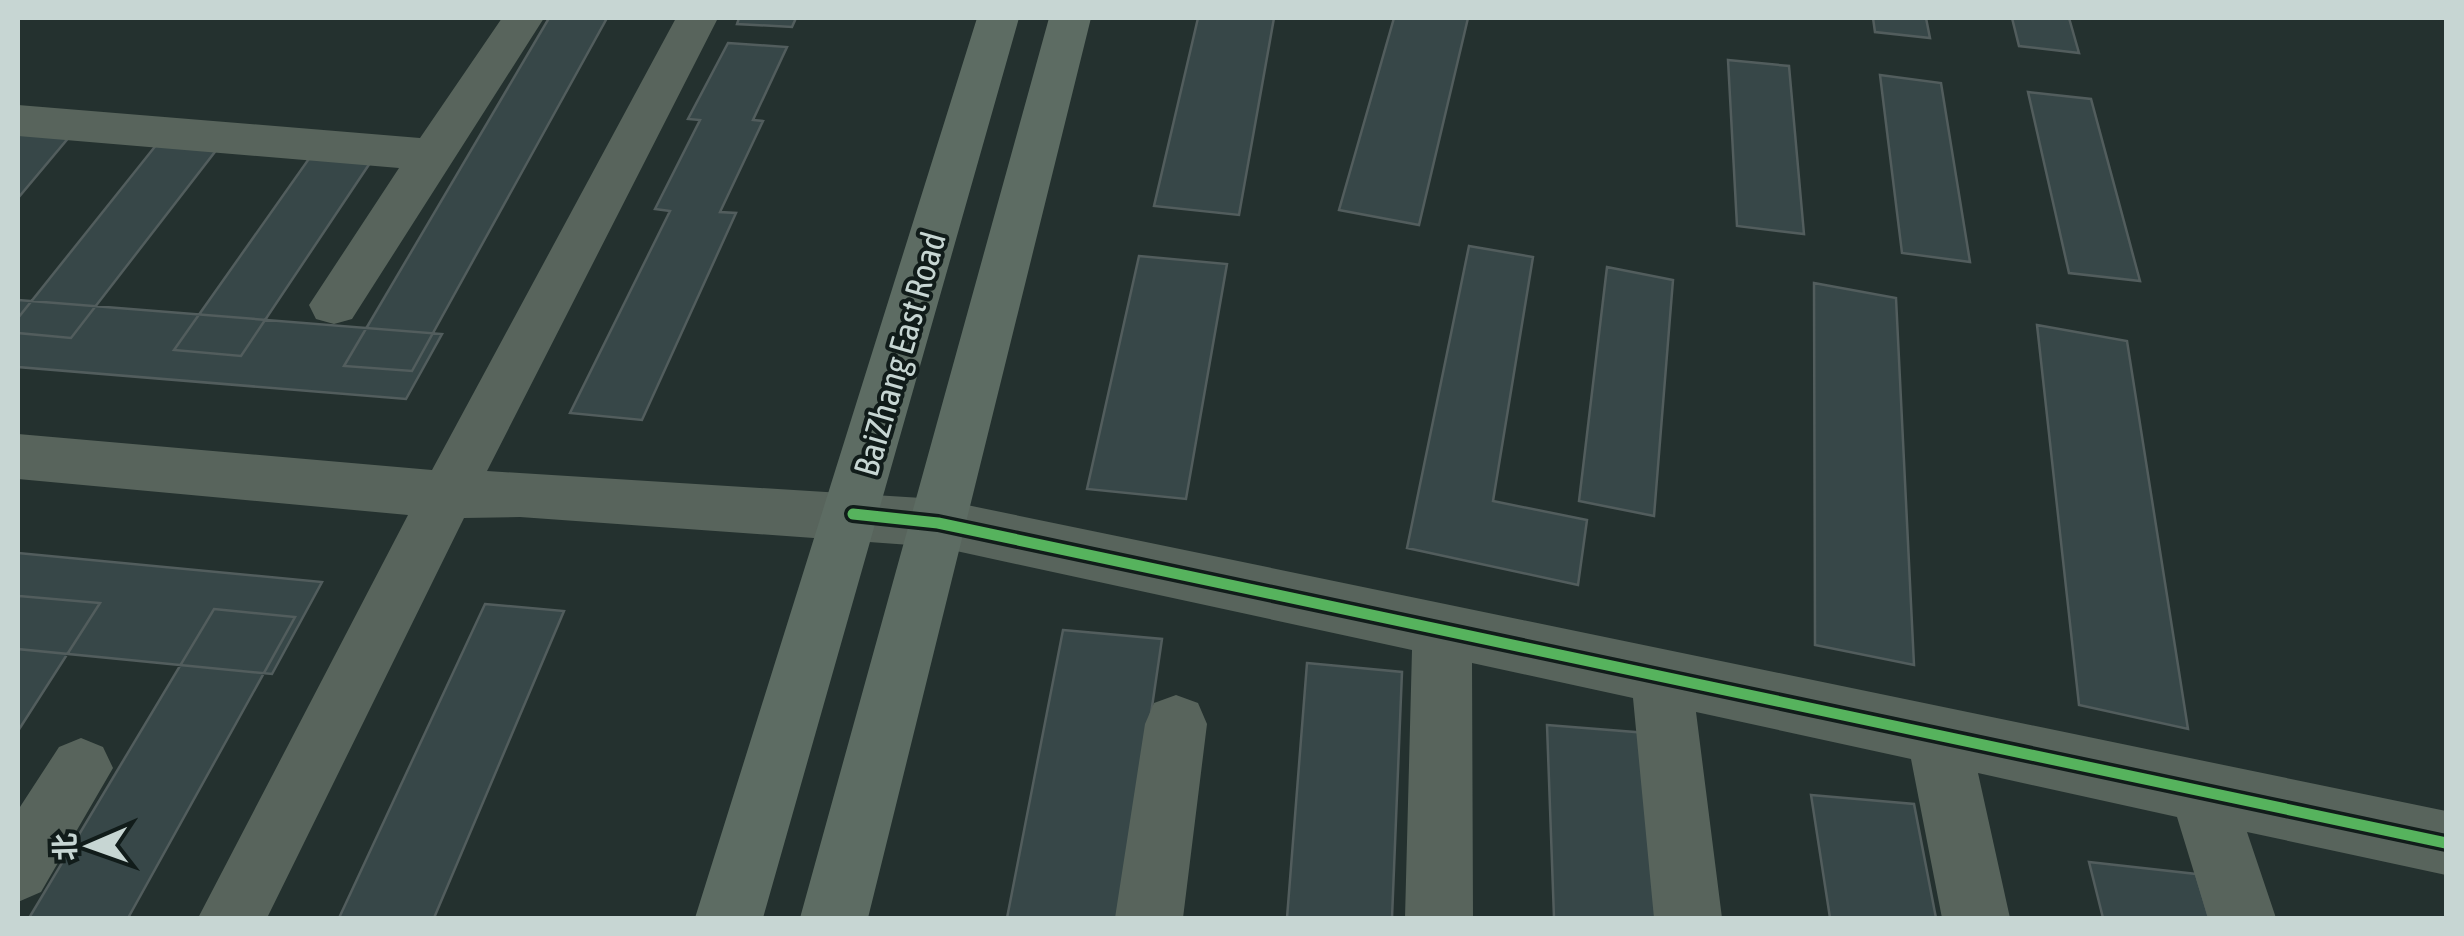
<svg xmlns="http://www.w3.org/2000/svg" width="2464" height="936" viewBox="0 0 2464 936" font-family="'Asap Condensed','Noto Sans SC',sans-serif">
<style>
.building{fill:#374748;stroke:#525d5d;stroke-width:2.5}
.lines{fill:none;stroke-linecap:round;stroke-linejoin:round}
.minor{fill:#58645c;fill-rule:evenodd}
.major{fill:#5d6c63;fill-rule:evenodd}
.cycleway-casing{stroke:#111c1a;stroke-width:18}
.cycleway{stroke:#56b35d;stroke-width:11}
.labels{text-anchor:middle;stroke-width:8;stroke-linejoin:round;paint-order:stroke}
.street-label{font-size:35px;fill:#c7d6d3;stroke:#111c1a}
</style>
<rect width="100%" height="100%" fill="#24312f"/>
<!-- building -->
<path class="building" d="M549,18H607L412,371L344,366Z
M739,18H796L792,27L737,24Z
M1198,18H1274L1239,215L1154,206Z
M1394,18H1468L1419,225L1339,210Z
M1873,18H1926L1930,38L1875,32Z
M2012,18H2069L2079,53L2019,46Z
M728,43L787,47L753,120L763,121L720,212L736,213L642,420L570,413L670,211L655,209L700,120L688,119Z
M1728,60L1789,66L1804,234L1737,226Z
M1880,75L1941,83L1970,262L1902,253Z
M2028,92L2091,99L2140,281L2069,273Z
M18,132L70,136L18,198Z
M161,139L221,144L71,338L18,333V318Z
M313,153L374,157L241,356L174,350Z
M1469,246L1533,257L1493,501L1587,520L1578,585L1407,548Z
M1139,256L1227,264L1186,499L1087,489Z
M1607,267L1673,280L1654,516L1579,501Z
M1814,283L1896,298L1914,665L1815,645Z
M18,300L442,334L406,399L18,367Z
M2037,325L2127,341L2188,729L2079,705Z
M18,553L322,582L272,674L18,649Z
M19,596L100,603L18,731V598Z
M485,604L564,611L434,918H339Z
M214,609L295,617L128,918H29Z
M1063,630L1162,639L1121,918H1007Z
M1307,663L1402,672L1392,918H1287Z
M1547,725L1647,733L1663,918H1554Z
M1811,795L1914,804L1936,918H1830Z
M2089,862L2196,874L2209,918H2103Z"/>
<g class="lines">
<!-- minor -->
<path class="minor" d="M502,18H544L352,319L334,324L316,319L309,305L399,168L18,136V105L420,138Z
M676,18H718L487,471L938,499L2446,811V875L2247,832L2276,918H2208L2177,817L1978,773L2010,918H1942L1911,759L1696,712L1722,918H1654L1633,698L1472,663L1473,918H1405L1412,650L938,547L520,517L464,518L267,918H198L408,515L18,479V434L432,470Z
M1176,695L1198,703L1207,724L1183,918H1115L1145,724L1154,703Z
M81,738L103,747L113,768L41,892L18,902V810L59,747Z"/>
<!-- major -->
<path class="major" d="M977,18H1019L763,918H695Z
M1049,18H1091L868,918H800Z"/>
<defs>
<path id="cycleway" d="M853,514L938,523L2446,843"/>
</defs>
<!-- cycleway casing -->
<use href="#cycleway" class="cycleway-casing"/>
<!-- cycleway -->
<use href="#cycleway" class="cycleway"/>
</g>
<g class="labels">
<!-- street labels -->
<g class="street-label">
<text transform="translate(900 354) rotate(-74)" y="12">BaiZhang East Road</text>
</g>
</g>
<!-- border -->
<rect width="2464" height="936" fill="none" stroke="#c7d6d3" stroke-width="40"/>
<!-- north arrow -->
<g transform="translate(90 846) rotate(268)" stroke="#111c1a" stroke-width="8" paint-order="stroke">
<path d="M0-8L18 38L0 25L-18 38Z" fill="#c7d6d3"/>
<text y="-15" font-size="28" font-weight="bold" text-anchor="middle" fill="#c7d6d3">北</text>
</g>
</svg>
